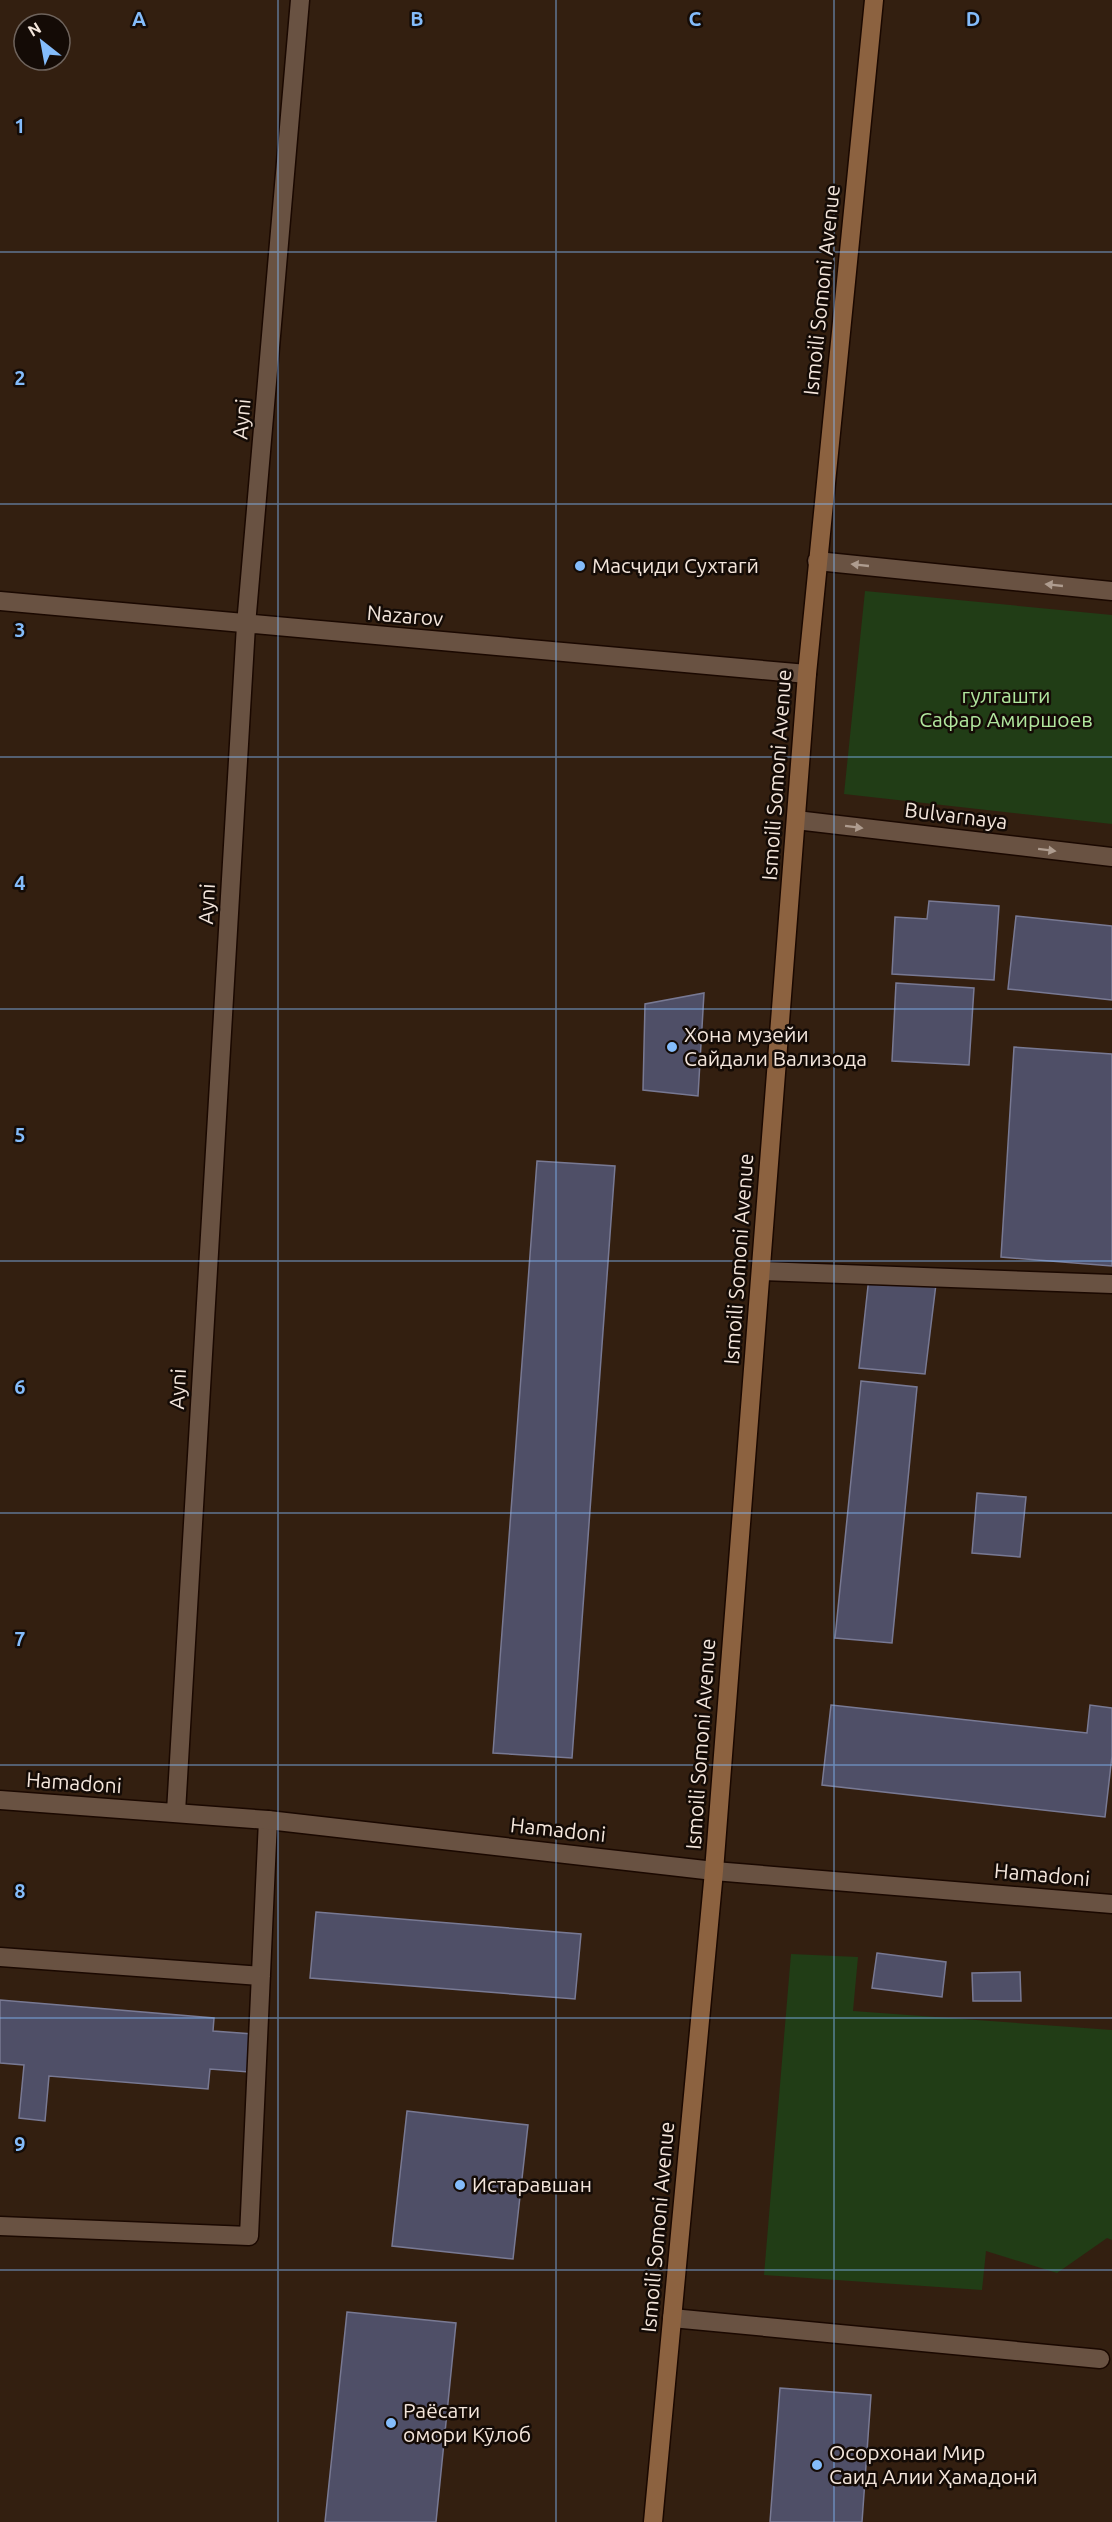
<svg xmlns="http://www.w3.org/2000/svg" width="1112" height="2522" viewBox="0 0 1112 2522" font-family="Ubuntu,sans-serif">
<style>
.green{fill:#213d16}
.building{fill:#4f4f67;stroke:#787993;stroke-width:1.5}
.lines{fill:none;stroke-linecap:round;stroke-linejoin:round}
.service-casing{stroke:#1a0800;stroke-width:21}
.minor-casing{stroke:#1a0800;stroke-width:21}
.tertiary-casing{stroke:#1a0800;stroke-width:21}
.secondary-casing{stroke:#1a0800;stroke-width:21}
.service{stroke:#695242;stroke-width:18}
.minor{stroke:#695242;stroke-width:18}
.tertiary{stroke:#695242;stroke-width:18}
.secondary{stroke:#8c6240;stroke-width:18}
.oneway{fill:#ae9c8f}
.grid{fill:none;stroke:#84bcfb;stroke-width:1.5;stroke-opacity:0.55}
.poi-dot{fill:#84bcfb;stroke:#140b06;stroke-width:2}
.labels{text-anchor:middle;stroke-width:5;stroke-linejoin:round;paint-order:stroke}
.street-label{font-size:21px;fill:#f4e6dc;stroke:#140b06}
.poi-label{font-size:21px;fill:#f4e6dc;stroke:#140b06;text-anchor:start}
.park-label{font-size:21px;fill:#b1e79e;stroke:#140b06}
.grid-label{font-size:20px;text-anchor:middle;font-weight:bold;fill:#84bcfb;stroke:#140b06;stroke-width:5;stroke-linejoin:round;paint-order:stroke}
</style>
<rect width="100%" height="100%" fill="#331f10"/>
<!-- green -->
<path class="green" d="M865,591L1112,615V824L844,794Z
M791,1954L858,1957L853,2011L1112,2030V2240L1107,2238L1057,2273L986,2251L982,2290L764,2275Z"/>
<!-- building -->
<path class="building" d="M929,901L999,906L994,980L892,974L895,917L927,919Z
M1016,916L1112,926V1000L1008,989Z
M896,983L974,988L969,1065L892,1061Z
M704,993L698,1096L643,1090L645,1004Z
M1014,1047L1112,1054V1266L1001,1257Z
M537,1161L615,1166L572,1758L493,1753Z
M869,1277L936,1284L925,1374L859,1368Z
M861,1381L917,1387L892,1643L835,1638Z
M977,1493L1026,1497L1020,1557L972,1553Z
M831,1705L1087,1733L1090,1705L1112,1708V1756L1105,1817L822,1785Z
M316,1912L581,1934L575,1999L310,1978Z
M877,1953L946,1962L942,1997L872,1988Z
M1020,1972L1021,2001H973L972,1973Z
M0,2000L214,2018L213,2031L253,2034L249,2072L210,2069L208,2089L49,2076L45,2121L19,2118L24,2065L0,2063Z
M407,2111L528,2125L513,2259L392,2246Z
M347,2312L456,2323L436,2522H325Z
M780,2388L871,2395L862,2522H770Z"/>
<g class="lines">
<defs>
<path id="service" d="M761,1271L1112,1284
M0,1957L261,1976
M0,2226L249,2236L268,1820
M672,2318L1100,2359"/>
<path id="minor" d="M0,601L807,674
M0,1800L268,1820L714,1871L1112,1904
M176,1812L246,625L300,0"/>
<path id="tertiary" d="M817,561L1112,591
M796,820L1112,857"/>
<path id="secondary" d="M653,2522L714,1871L807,674L874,0"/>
</defs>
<!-- service casing -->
<use href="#service" class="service-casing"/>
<!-- minor casing -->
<use href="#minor" class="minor-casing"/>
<!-- tertiary casing -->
<use href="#tertiary" class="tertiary-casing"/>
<!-- secondary casing -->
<use href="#secondary" class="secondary-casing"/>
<!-- service -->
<use href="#service" class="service"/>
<!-- minor -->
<use href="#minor" class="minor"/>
<!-- tertiary -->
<use href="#tertiary" class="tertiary"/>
<!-- secondary -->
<use href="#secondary" class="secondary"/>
</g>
<!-- one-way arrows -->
<defs><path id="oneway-solid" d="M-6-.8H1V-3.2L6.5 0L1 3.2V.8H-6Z" transform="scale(1.5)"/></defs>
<g class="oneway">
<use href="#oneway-solid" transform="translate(860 565) rotate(-174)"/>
<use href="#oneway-solid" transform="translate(1054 585) rotate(-174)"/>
<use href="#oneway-solid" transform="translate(854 827) rotate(7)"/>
<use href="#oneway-solid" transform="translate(1047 850) rotate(7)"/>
</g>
<!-- grid -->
<path class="grid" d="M278,0V2522M556,0V2522M834,0V2522M0,252H1112M0,504H1112M0,757H1112M0,1009H1112M0,1261H1112M0,1513H1112M0,1765H1112M0,2018H1112M0,2270H1112"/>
<!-- markers -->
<g class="poi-dot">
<circle cx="580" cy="566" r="6"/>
<circle cx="672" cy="1047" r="6"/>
<circle cx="460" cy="2185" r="6"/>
<circle cx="391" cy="2423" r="6"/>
<circle cx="817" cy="2465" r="6"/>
</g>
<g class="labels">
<!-- street labels -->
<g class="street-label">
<text transform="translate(822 290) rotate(-84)" y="7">Ismoili Somoni Avenue</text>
<text transform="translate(242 419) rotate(-85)" y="7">Ayni</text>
<text transform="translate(405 616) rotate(5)" y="7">Nazarov</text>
<text transform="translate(777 775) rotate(-86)" y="7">Ismoili Somoni Avenue</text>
<text transform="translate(956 816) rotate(7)" y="7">Bulvarnaya</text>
<text transform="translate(207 904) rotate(-87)" y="7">Ayni</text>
<text transform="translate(739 1259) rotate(-86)" y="7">Ismoili Somoni Avenue</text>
<text transform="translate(178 1389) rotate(-87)" y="7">Ayni</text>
<text transform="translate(701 1744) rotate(-86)" y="7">Ismoili Somoni Avenue</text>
<text transform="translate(74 1783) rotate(4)" y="7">Hamadoni</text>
<text transform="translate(558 1830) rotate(6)" y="7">Hamadoni</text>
<text transform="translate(1042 1875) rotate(5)" y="7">Hamadoni</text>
<text transform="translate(658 2227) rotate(-85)" y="7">Ismoili Somoni Avenue</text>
</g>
<!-- poi labels -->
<g class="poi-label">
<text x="592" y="573">Масҷиди Сухтагӣ</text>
<text x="684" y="1042">Хона музейи<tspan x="684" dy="24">Сайдали Вализода</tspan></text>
<text x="472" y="2192">Истаравшан</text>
<text x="403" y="2418">Раёсати<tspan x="403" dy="24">омори Кӯлоб</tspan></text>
<text x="829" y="2460">Осорхонаи Мир<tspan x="829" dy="24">Саид Алии Ҳамадонӣ</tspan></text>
</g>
<!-- park labels -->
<g class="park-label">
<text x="1006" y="703">гулгашти<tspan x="1006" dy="24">Сафар Амиршоев</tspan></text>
</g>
</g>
<g class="grid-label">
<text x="139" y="26">A</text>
<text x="417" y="26">B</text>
<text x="695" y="26">C</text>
<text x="973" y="26">D</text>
<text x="20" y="133">1</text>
<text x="20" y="385">2</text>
<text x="20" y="637">3</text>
<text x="20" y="890">4</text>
<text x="20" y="1142">5</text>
<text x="20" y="1394">6</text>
<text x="20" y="1646">7</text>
<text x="20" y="1898">8</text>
<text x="20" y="2151">9</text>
</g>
<!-- north arrow -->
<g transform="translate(42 42) rotate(329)"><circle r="28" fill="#140b06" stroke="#6e635c" stroke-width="1.5"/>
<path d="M0-4.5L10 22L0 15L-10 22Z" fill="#84bcfb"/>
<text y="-9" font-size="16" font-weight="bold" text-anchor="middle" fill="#f4e6dc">N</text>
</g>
</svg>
